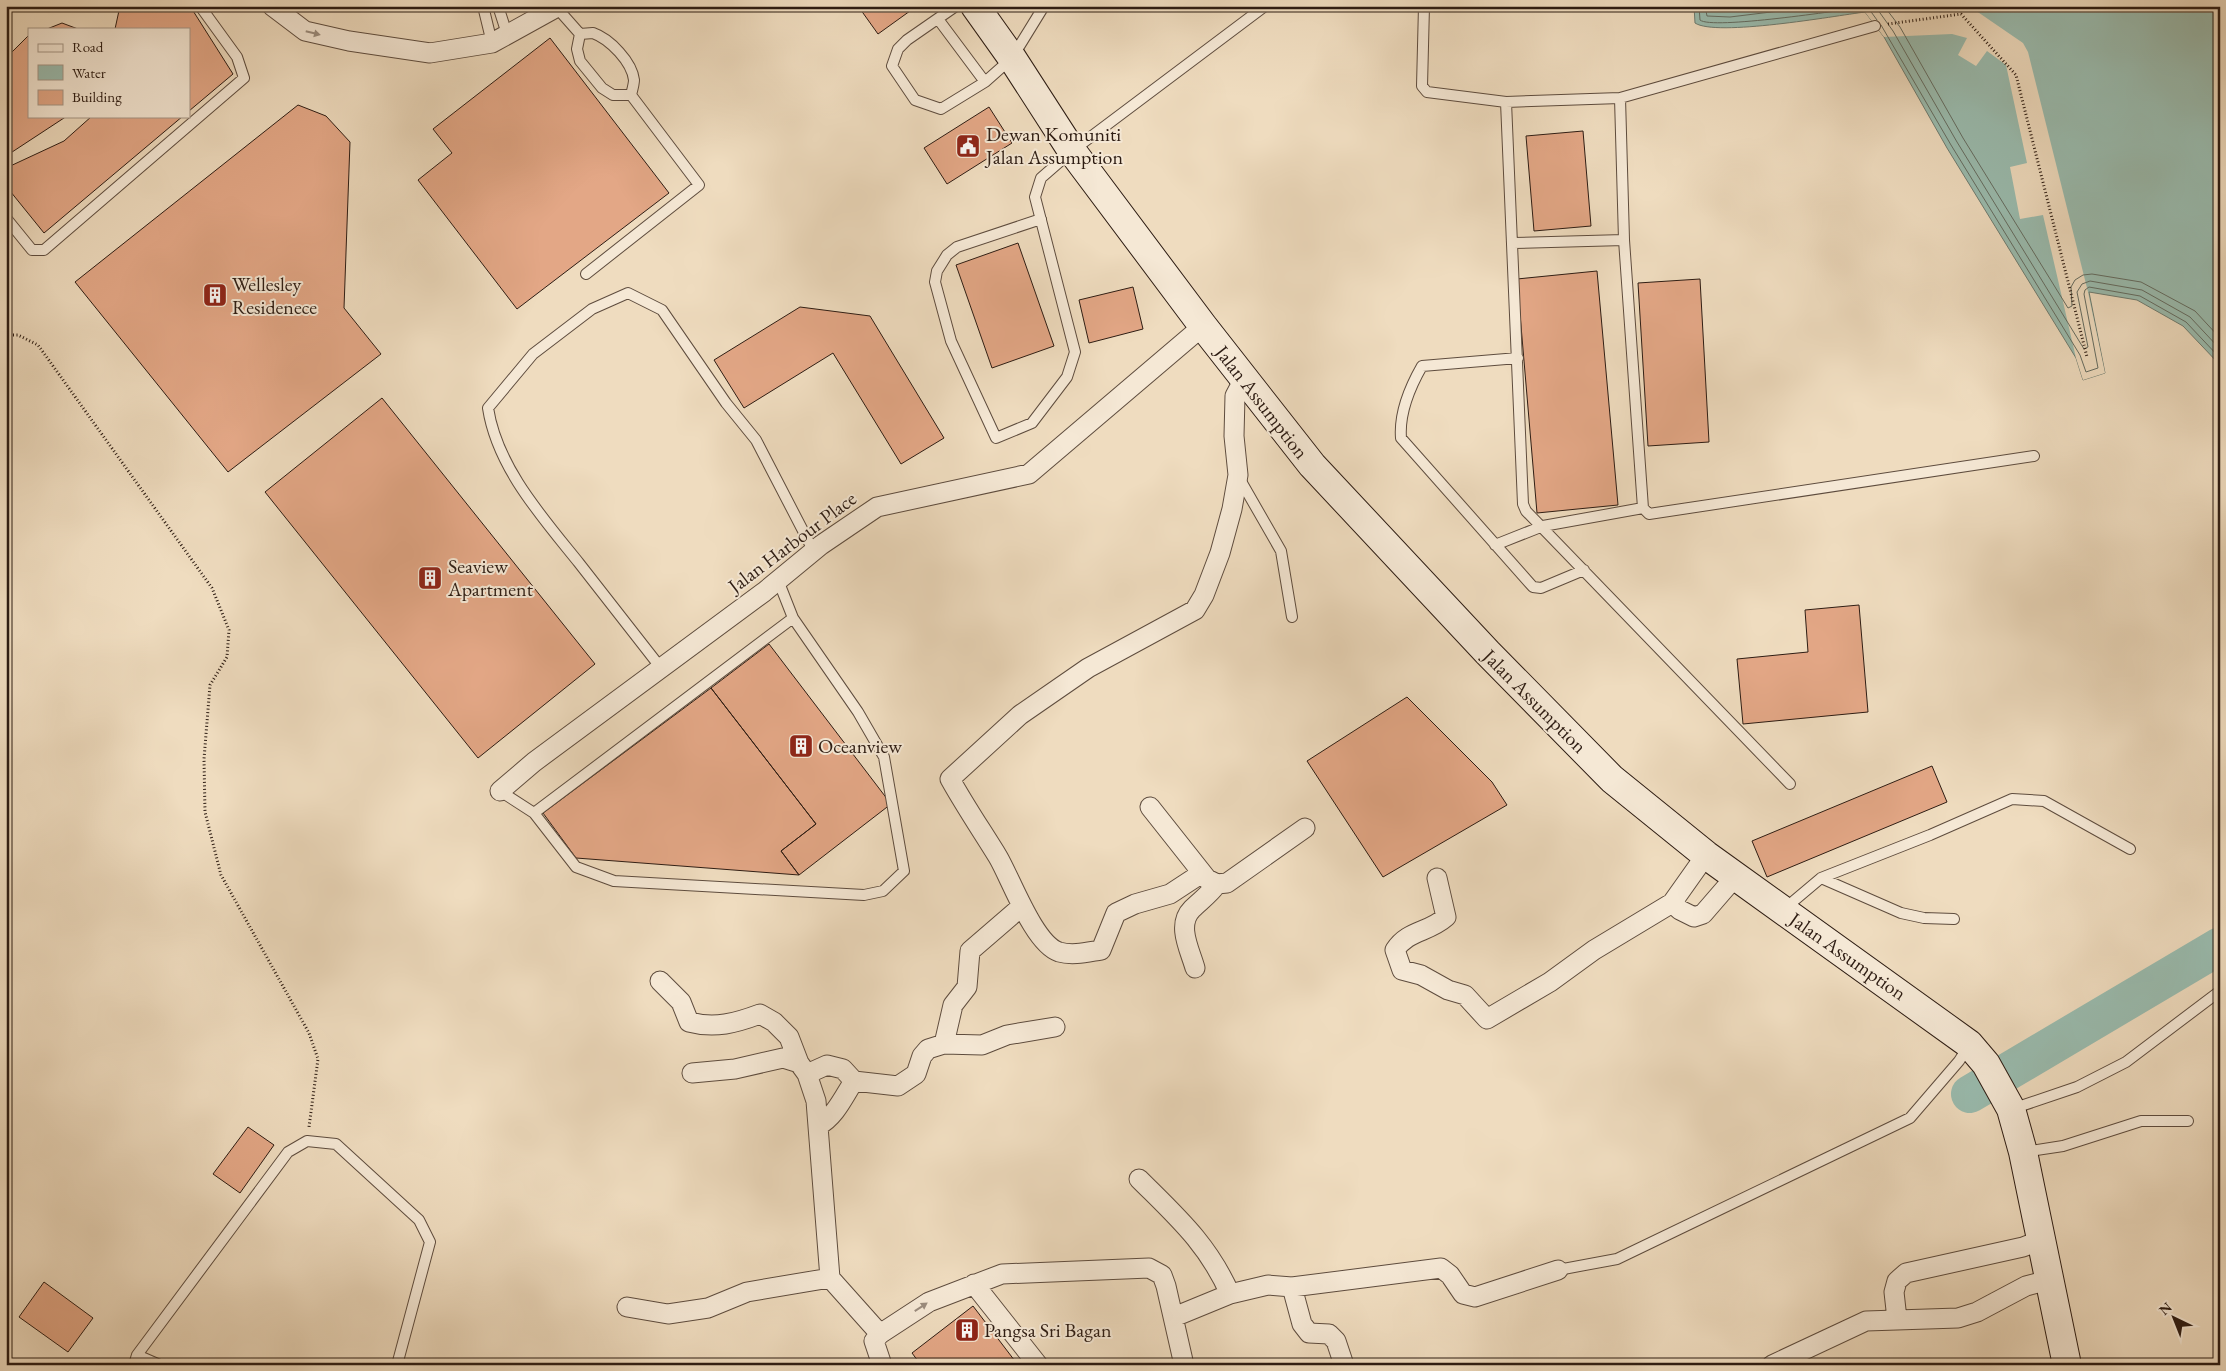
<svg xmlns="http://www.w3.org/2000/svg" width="2226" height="1371" viewBox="0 0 2226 1371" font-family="'EB Garamond',serif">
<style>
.water{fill:#9abcaf;stroke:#6e7c71}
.pier{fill:#efdcbf}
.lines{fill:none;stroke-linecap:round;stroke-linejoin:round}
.shore{stroke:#646c61;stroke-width:1}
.river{stroke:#9abcaf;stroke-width:38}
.building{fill:#e3a786;stroke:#2d1c13}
.lane-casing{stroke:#5e4c3e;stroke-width:12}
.street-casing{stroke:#5e4c3e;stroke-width:21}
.secondary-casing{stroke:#2d1c13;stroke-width:30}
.path{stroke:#2d1c13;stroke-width:3;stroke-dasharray:1 2.5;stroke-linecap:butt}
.lane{stroke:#f5e8d5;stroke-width:10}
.street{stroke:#f5e8d5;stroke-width:19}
.secondary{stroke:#f5e8d5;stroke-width:28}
.oneway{fill:#9b8c7e}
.labels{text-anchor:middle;stroke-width:4;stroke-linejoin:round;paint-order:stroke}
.poi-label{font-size:20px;fill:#2d1c13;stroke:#f5e8d5;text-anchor:start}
.street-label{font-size:20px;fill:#2d1c13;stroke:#f5e8d5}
</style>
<rect width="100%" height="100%" fill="#efdcbf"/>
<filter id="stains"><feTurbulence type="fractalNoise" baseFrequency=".004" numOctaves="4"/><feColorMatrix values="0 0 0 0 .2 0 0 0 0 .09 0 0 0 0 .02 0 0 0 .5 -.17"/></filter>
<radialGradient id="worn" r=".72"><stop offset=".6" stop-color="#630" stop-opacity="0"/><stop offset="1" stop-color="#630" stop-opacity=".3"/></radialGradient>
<!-- water -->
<path class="water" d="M1694,6H2220V365L2183,326L2137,300L2089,292L2105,373L2083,380L2076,358L1947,148L1884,37L1865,12C1834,16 1716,37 1695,23Z"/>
<!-- pier -->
<path class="pier" d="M1946,6H1969L2023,43L2028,52L2088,292L2105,373L2083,380L2076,358L2043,215L2020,219L2010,167L2027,163L2006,65L1987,51L1976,66L1958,55L1967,38L1952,34L1884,37L1865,12Z"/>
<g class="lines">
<!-- shore -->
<path class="shore" d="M1699,6L1700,20C1712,30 1841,10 1865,7L1869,9L1877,20
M1705,6L1707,16L1730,17L1820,6
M1875,6L1893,31L1957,142L2084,349L2088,347L2077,292L2082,284L2090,281L2142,290L2190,317L2220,349
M1884,6L1900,27L1963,138L2068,308L2072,306L2071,287L2075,280L2083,275L2092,274L2141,282L2195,311L2220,338
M1881,25L1951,145L2080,355L2086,372L2098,368L2084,294L2085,290L2089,287L2140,296L2186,322L2220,358"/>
<!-- river -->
<path class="river" d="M1970,1094L2220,946"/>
</g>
<!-- building -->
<path class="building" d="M120,6H190L233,74L189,111V29H115Z
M858,6H907L910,11L878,34Z
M62,23L78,29H47Z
M29,35V116H67L6,156V58Z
M550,38L669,193L517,309L418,180L452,153L433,129Z
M298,105L326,116L350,142L344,308L381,354L228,472L75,282Z
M989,107L1012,143L947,184L924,148Z
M92,116H183L44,233L6,186V168L64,141Z
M1583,131L1591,226L1534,231L1526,136Z
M1018,243L1054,346L992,368L956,265Z
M1597,271L1618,505L1537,513L1517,279Z
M1700,279L1709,442L1648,446L1638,283Z
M1133,287L1143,329L1089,343L1079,300Z
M800,307L870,316L944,438L901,464L833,353L744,408L714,360Z
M382,398L595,664L478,758L265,492Z
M1859,605L1868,712L1743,724L1737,659L1808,652L1805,610Z
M769,644L891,804L799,875L781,851L816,824L711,688Z
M711,688L816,824L781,851L799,875L576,858L543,813Z
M1407,697L1492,782L1507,805L1383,877L1307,761Z
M1932,766L1947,802L1767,877L1752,841Z
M248,1127L274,1145L240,1193L213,1174Z
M44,1282L93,1318L68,1352L19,1317Z
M973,1306L1018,1365H921L912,1353Z"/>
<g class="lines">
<defs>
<path id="lane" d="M483,6L492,43
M498,6L507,34
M956,6L907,40L898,49L892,66L915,100L941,109L985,82L1012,58L1044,6
M1424,6L1422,86L1427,92L1506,102L1620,98L1875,26
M557,8L580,34
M938,19L985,82
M593,33C610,39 632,62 634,80C634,84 632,91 631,95H613L602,88L580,61L577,49L580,34Z
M1620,98L1624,240L1643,508L1649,514L2034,456
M1506,102L1523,504L1526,511L1790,784
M6,218L32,250H44L244,78L237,57L200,6
M1041,219L957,247L947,255L937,271L935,282L951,341L996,438L1032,423L1067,377L1075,352L1035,197L1041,178L1072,151L1265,6
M1513,243L1624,240
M586,274L699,185L631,95
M1518,358L1422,366C1410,387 1399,413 1401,438L1533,587L1541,588L1584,570
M1238,476L1281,551L1292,617
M1495,545L1543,526L1643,508
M661,668C634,633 606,598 579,563C542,517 497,467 488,408L533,354L592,309L628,293L662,310L726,403L756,440L814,552
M500,791L534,813L576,867L614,881L864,895L883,891L904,871L884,757L858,712L793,618L778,580
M534,813L793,618
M1821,878L1901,913L1924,918L1954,919
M1783,910L1821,878L1930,835L2012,799L2044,801L2130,849
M2012,1109L2077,1087L2126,1062L2220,991
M2024,1152L2063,1146L2141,1121H2188
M1558,1270L1617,1259L1910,1118L1959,1061L1968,1047
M137,1355L160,1365
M134,1365L137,1355L288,1152L307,1141L336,1144L419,1220L430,1242L397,1365"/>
<path id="street" d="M272,6L305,31L349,41L430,53L492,43L559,6
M500,791L534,762L764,592L821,545L877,507L1029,474L1203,326
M1150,807L1207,879L1217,884L1227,883L1305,828
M1202,873L1170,894L1135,904L1116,913L1101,950C1088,952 1073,956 1059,952C1034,944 1011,879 998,857C982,831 965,806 950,779L1020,715L1088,668L1195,610L1204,595L1220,553L1232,509L1238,475L1234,436L1235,396L1244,379
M1437,878L1446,917C1428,933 1408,930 1395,950L1402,970L1421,975L1448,990L1465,995L1487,1019L1550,982L1594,950L1672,903L1706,855
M1672,903L1680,910L1694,917L1703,914L1735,877
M1195,968C1190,950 1176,925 1192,909C1200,901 1210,894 1217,884
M660,981L681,1002L689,1022C715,1029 736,1023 760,1014L774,1022L789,1037L799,1063L807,1074L816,1101L830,1278
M944,1044L953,1005L967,987L970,951L1021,907
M692,1073L735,1069L783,1058L799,1063
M807,1074L827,1065L843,1069L854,1081L898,1086L916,1074L922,1056L928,1049L944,1044L982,1045L1007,1035L1055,1027
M819,1125C835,1117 844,1096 854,1081
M1139,1179C1177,1217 1208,1244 1230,1294
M974,1284L1038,1365
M1292,1287L1302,1324L1309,1333L1329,1334L1336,1341L1344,1365
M627,1307L668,1314L708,1308L747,1292L830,1278L880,1334
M1174,1317L1230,1294L1268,1285L1292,1287L1441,1268L1450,1275L1463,1294L1475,1297L1558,1270
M1897,1319L1894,1292L1897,1281L1906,1273L2023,1247L2041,1240
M882,1365L874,1341L880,1334L929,1302L1002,1274L1149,1268L1162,1275L1166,1286L1184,1365
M1772,1365L1866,1321L1958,1318L1977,1312L2026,1286L2049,1280"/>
<path id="secondary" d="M975,6L1012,58L1072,151L1203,326L1312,465L1488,653L1612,779L1706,855L1969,1044L1986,1064L2011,1109L2023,1152L2067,1365"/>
</defs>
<!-- lane casing -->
<use href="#lane" class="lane-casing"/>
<!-- street casing -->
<use href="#street" class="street-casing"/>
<!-- secondary casing -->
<use href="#secondary" class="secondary-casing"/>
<!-- path -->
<path class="path" d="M1888,24L1961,14L2016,75L2087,357
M6,335H18L38,345L212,588L229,630L227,657L210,685L204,759L205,812L221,875L309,1033L318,1059L309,1127"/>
<!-- lane -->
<use href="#lane" class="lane"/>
<!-- street -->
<use href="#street" class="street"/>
<!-- secondary -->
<use href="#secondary" class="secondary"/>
</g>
<!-- one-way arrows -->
<defs><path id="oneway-solid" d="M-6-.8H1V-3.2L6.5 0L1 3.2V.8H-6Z" transform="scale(1.25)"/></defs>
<g class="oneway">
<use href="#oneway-solid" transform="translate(313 33) rotate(14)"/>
<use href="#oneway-solid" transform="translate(921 1307) rotate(-33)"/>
</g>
<!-- icons -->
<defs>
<symbol id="civic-square" viewBox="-11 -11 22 22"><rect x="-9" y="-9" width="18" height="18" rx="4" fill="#8f2418" stroke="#f5e8d5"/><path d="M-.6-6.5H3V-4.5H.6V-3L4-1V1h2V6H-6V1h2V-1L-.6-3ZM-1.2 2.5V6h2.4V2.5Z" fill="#fff"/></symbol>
<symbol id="building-square" viewBox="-11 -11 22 22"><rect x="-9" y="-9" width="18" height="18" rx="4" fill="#8f2418" stroke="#f5e8d5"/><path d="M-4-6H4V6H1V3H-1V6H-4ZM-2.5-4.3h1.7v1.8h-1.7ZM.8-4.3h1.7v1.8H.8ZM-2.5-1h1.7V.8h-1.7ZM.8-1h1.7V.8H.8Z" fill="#fff"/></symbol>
</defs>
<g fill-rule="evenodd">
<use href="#civic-square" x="954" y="132" width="28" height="28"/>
<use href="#building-square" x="201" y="281" width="28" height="28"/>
<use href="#building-square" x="416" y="564" width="28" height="28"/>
<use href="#building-square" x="787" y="732" width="28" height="28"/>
<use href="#building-square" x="953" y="1316" width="28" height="28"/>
</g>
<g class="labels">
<!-- poi labels -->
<g class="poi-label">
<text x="986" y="141">Dewan Komuniti<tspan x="986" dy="23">Jalan Assumption</tspan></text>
<text x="232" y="291">Wellesley<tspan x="232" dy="23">Residenece</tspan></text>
<text x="448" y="573">Seaview<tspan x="448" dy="23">Apartment</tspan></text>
<text x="818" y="753">Oceanview</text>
<text x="984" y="1337">Pangsa Sri Bagan</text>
</g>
<!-- street labels -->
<g class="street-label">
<text transform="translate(1262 402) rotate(52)" y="7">Jalan Assumption</text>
<text transform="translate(792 542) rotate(-37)" y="7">Jalan Harbour Place</text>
<text transform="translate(1535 701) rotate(45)" y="7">Jalan Assumption</text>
<text transform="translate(1848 956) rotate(35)" y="7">Jalan Assumption</text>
</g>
</g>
<!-- margin -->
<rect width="2226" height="1371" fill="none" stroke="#efdcbf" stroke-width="25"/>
<rect x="8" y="8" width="2211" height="1356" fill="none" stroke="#2d1c13" stroke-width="2.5"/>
<rect x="12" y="12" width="2201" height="1346" fill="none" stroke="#2d1c13"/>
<!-- legend -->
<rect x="28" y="28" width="162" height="90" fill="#f5e8d5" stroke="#a59687"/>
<rect x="38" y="44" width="25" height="8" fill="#f5e8d5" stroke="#a59687"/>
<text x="72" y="52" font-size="15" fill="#2d1c13">Road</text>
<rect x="38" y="65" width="25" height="15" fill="#9abcaf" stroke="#a59687"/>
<text x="72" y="78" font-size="15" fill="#2d1c13">Water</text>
<rect x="38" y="90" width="25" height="15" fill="#e3a786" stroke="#a59687"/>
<text x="72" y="102" font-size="15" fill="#2d1c13">Building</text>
<!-- north arrow -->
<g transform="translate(2174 1318) rotate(317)" stroke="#f5e8d5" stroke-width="4" paint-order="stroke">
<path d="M0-4L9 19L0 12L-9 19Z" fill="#2d1c13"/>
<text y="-8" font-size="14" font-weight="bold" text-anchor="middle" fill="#2d1c13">N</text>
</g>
<rect width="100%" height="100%" filter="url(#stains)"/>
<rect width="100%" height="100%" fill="url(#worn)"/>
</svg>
